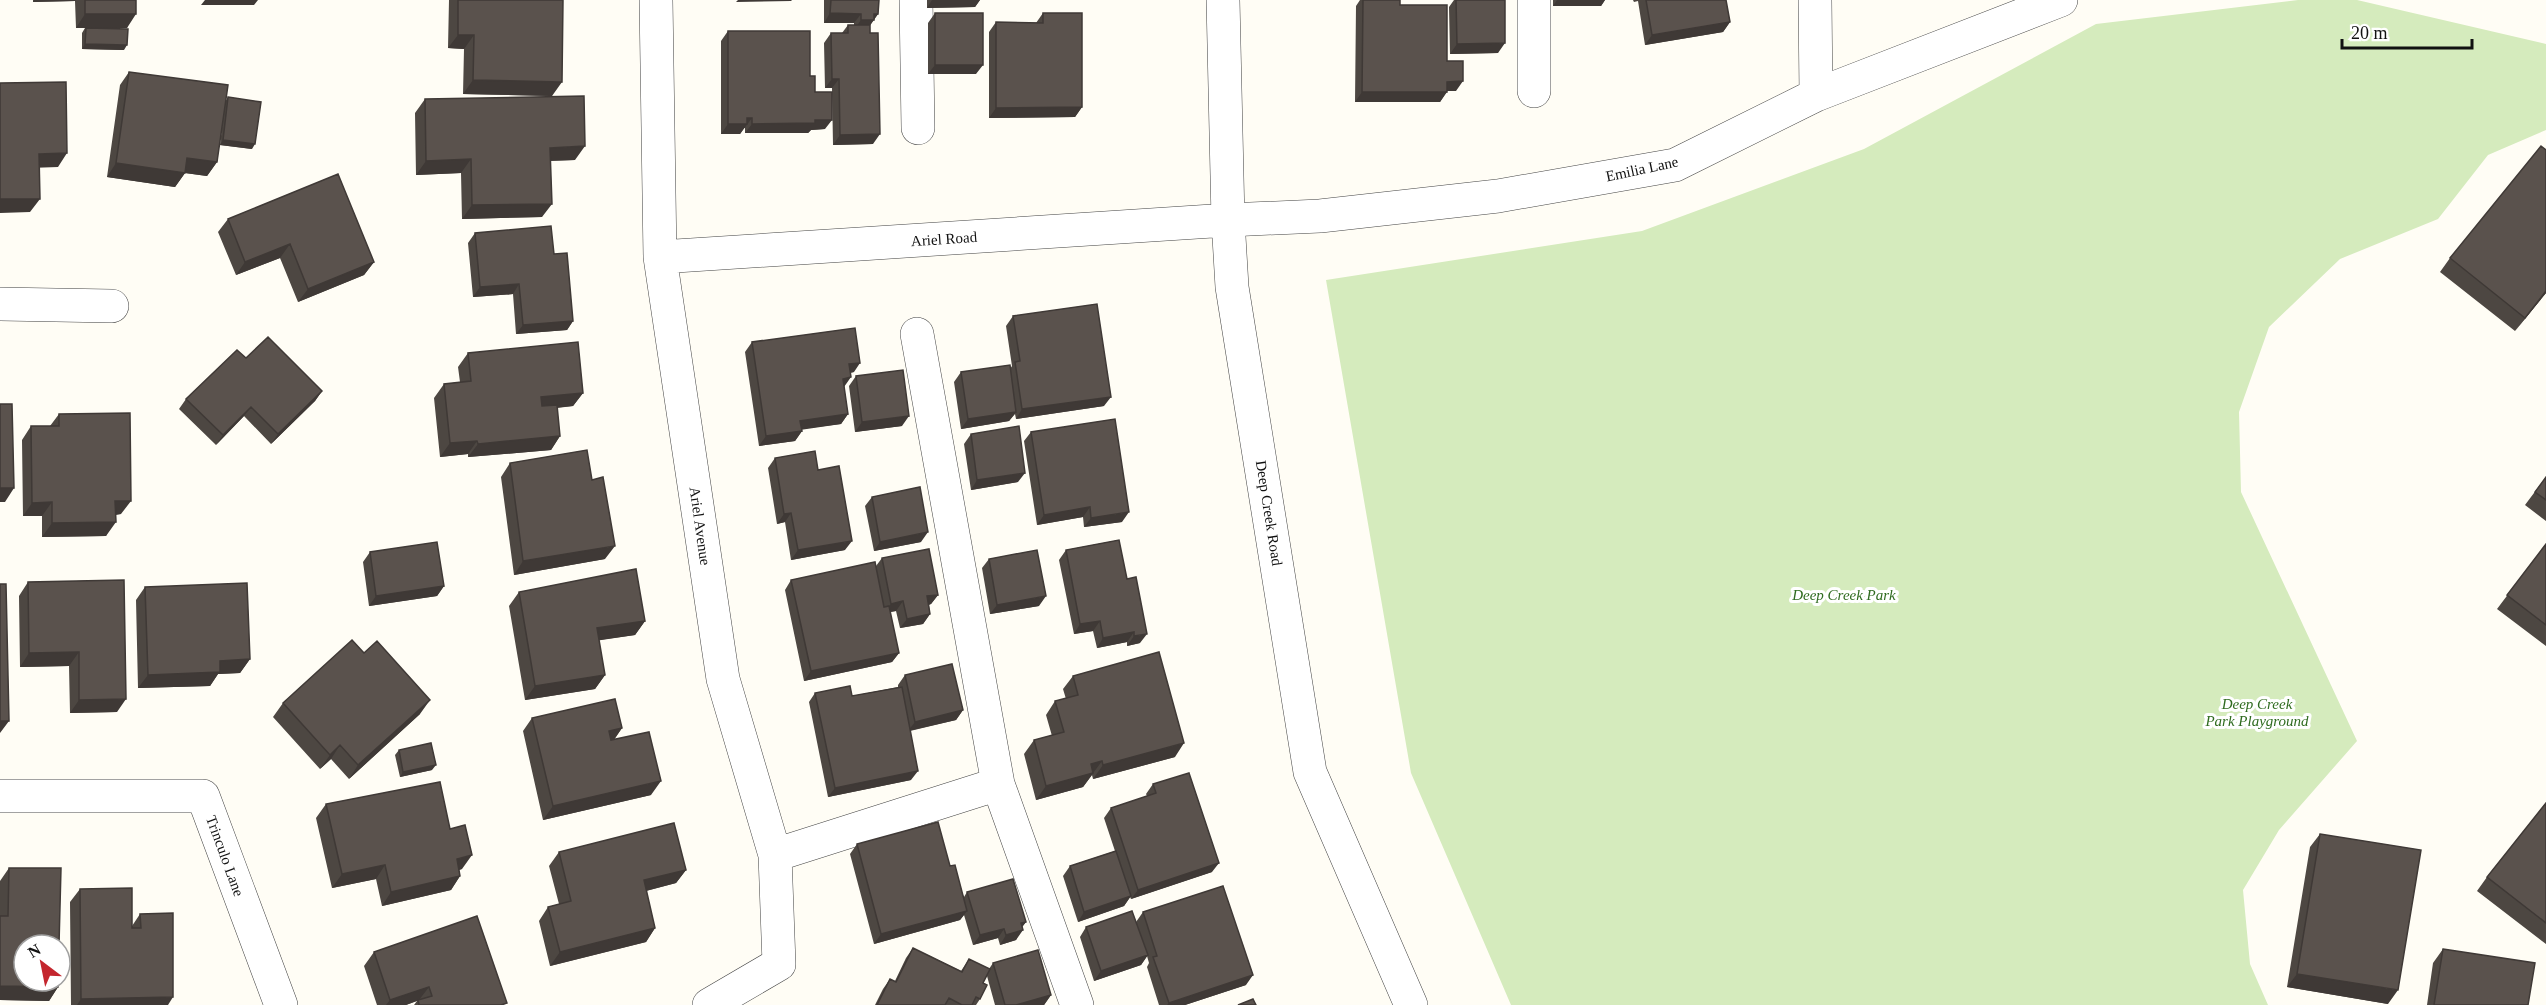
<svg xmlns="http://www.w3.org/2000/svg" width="2546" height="1005" viewBox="0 0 2546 1005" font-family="Georgia,serif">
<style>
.green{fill:#d5ebbd}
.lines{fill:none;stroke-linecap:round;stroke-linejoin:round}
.minor-casing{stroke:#444;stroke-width:34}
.minor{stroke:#fff;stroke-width:33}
.wall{fill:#4d4742}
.shaded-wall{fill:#3f3936}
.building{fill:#5a524d;stroke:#3f3936;stroke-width:1.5}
.labels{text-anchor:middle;stroke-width:6;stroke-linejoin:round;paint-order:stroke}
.street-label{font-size:15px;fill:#111;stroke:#fff}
.park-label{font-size:15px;font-style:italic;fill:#2f6b1f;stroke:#fff}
</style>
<rect width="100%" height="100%" fill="#fffdf5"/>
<!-- green -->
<path class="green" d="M2298,0H2357L2546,44V130L2488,155L2438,219L2340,259L2269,327L2239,412L2241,492L2357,741L2279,830L2243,890L2250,964L2268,1005H1511L1411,773L1326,280L1642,231L1864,149L2096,24Z"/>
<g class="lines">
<defs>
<path id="minor" d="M656,0L660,257L723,679L775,855L779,964L709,1005
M916,0L918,128
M1223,0L1228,220L1232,287L1310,772L1411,1005
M1815,0L1816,95
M1534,91V0
M660,257L1228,220L1320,216L1498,196L1675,165L1816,95L2061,0
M0,304L112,306
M917,334L998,784L1077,1005
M0,796H203L281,1005
M775,855L998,784"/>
</defs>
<!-- minor casing -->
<use href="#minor" class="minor-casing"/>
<!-- minor -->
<use href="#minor" class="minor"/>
</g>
<!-- wall -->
<path class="wall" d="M33,0H136L127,28H101L124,50L82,49V33L85,28H76L75,1L33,2Z
M449,0H563L552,96L463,94L464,49L448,48Z
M824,0H879L878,14L870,25L873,144L833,145L832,88H825L824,43L831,33H842L848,25H854V23H824Z
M927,0H980L975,7L927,8Z
M1360,0H1400V5L1447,61L1456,91H1447L1440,102H1355L1356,6Z
M1454,0H1505L1498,53L1450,54L1449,7Z
M1553,0H1605L1601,6H1553Z
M1633,0H1726L1730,22L1723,32L1645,45L1638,1L1634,2Z
M935,13L976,74H928V23Z
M1043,13L1082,107L1075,117L989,118V32L996,22L1036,23Z
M728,31L810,76L815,92L825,129L811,130L808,133H745V128H744L740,134H721V41Z
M129,72L225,102L228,97L252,149L220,145L223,118L217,162L207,176L185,173L175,187L107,177L120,85Z
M425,99L575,160L550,161L542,217L462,219L461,173L416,175L415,113Z
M228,219L374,262L364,275L298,302L280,258L236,275L218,232Z
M475,233L573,321L567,330L516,334L513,294L473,297L468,243Z
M2450,258L2546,293L2515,331L2440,272Z
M1013,316L1104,406L1016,419L1015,414L1009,421L961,429L954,382L961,372L1010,369L1012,366L1006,326Z
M752,342L854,372L850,373L844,386L848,414L841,424L801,429L802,431L795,441L759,446L745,352Z
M468,353L583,393L573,406L557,408L560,436L551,450L468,457V454L440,457L434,398L444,384L460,382L458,367Z
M246,358L322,391L315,401L271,444L244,416L216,445L179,409L186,399Z
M856,376L902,426L855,432L849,386Z
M59,414L121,514L116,515L106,536L42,537V516H23L22,440L31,426H50Z
M1031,432L1122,522L1084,527L1083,517L1037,525L1024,441Z
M971,434L1018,482L971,490L964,444Z
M775,458L818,470L845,550L791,560L785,522L777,524L768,468Z
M510,463L592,480L605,559L514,575L501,477Z
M2546,477V521L2525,505Z
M872,497L921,542L874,551L865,506Z
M1119,540L1140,643L1127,646V642L1097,648L1093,631L1074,634L1059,560L1066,550Z
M2546,544V646L2497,609Z
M370,552L444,586L437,596L369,606L363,562Z
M882,558L938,595L931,604L929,605L930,614L923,624L900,628L896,611L890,612L899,653L892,662L804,681L785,590L791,580L876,566Z
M989,559L1039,606L990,614L982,568Z
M124,580L117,712L70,713L69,666L20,667L19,596L28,582Z
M145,587L250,659L240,673L218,674L210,686L138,688L136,600Z
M519,592L645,621L635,635L599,640L605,675L595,689L525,700L509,606Z
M364,653L420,714L349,779L331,759L320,769L273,717L283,703Z
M905,675L963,710L956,720L910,731L911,780L828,797L809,702L815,693L852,696L898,687V685Z
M1073,676L1175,757L1093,779L1092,775L1083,787L1036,800L1024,754L1034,740L1052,736L1046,715L1055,701L1066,699L1063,689Z
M532,718L622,728L614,740L651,795L543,820L523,731Z
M399,750L432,770L400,777L395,755Z
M1153,784L1212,872L1131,899L1130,897L1124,906L1078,922L1063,876L1070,866L1115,851L1104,818L1111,808L1147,796L1146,794Z
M2546,803V944L2477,891L2487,877Z
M326,804L450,829L462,869L459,870L460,876L451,890L382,906L376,879L332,888L316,818Z
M2320,834L2388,1004L2287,987L2310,847Z
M857,844L950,866L964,897L967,892L1026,922L1022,927L1016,940L1000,945L998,938L973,945L964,915L960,920L874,944L850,854Z
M559,852L686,870L676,883L646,891L655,928L646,942L550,966L539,921L548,907L559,904L549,866Z
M9,868L58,987L49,1001L0,1000V881Z
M80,889L132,926L140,914L168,1005H71L70,902Z
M1143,912L1246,985L1185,1005H1159L1147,967L1149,963L1147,956L1141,965L1094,981L1080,937L1086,927L1136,922Z
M913,948L961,971L969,959L989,969L993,963L1051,995L1044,1005H995L987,976L983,983L980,999L976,1005H875L883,989L890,979L895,981L906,958Z
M2443,949L2528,1005H2427L2433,963Z
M374,952L505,1005H414L417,1001L406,1005H377L364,966Z"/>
<!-- shaded-wall -->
<path class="shaded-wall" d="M34,0H76L75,1L33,2Z
M205,0H258L254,5H201Z
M738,0H792L791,1L736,2Z
M932,0H980L975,7L927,8Z
M1557,0H1605L1601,6H1553Z
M830,13L861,14L854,23H824Z
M85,14H136L127,28H76Z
M874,14H878L867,30H854L861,20Z
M1730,22L1723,32L1645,45L1652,35Z
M458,35H474L464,49L448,48Z
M1505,43L1498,53L1450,54L1457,44Z
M85,44L127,45L124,50L82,49Z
M935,65H983L976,74H928Z
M832,79H839L832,88H825Z
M473,80L562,82L552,96L463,94Z
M1463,81L1456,91H1440L1447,82Z
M1362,92H1447L1440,102H1355Z
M1082,107L1075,117L989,118L996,108Z
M747,118H752L740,134H721L728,124Z
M815,120H832L825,129L811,130L808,133H745L752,124Z
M880,134L873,144L833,145L840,135Z
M223,140L255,144L252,149L220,145Z
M585,146L575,160L540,161L550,148Z
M67,153L58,167L29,168L39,154Z
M187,158L217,162L207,176L185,173L175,187L107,177L116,163Z
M471,159L461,173L416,175L426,161Z
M0,199H40L30,212L0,213Z
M552,204L542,217L462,219L472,205Z
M290,244L280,258L236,275L245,262Z
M374,262L364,275L298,302L308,289Z
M519,284L513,294L473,297L480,287Z
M2546,291V293L2515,331L2525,318Z
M573,321L567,330L516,334L523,325Z
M860,363L854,372L842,374L849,364Z
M851,377L844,387L843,379Z
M322,391L315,401L271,444L278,434Z
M583,393L573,406L532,410L541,397Z
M1111,397L1104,406L1016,419L1022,409Z
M251,407L244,416L216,445L223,435Z
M1016,412L1009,421L961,429L968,419Z
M848,414L841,424L793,431L800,421Z
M909,416L902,426L855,432L862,422Z
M802,431L795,441L759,446L766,436Z
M560,436L551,450L468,457L478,444Z
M477,441L468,454L440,457L450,443Z
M1025,473L1018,482L971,490L977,480Z
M0,488H14L5,502H0Z
M115,501H131L121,514L106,515Z
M52,502L42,516H23L32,503Z
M1090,507L1083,517L1037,525L1044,515Z
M1129,512L1122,522L1084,527L1091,518Z
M791,513L785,522L777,524L784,514Z
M116,522L106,536L42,537L52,523Z
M928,532L921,542L874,551L880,542Z
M852,541L845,550L791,560L798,550Z
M615,546L605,559L514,575L523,561Z
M444,586L437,596L369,606L376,596Z
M938,595L931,604L920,606L927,596Z
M1046,596L1039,606L990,614L997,605Z
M903,601L896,611L884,613L891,604Z
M930,614L923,624L900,628L907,619Z
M645,621L635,635L588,642L597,628Z
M1100,621L1093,631L1074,634L1080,624Z
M1134,632L1127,642L1097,648L1103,638Z
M1147,634L1140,643L1127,646L1134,636Z
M79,652L69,666L20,667L29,653Z
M899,653L892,662L804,681L811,671Z
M250,659L240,673L218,674L210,686L138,688L148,675L220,661Z
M605,675L595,689L525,700L535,686Z
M126,699L117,712L70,713L79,700Z
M430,700L420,714L349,779L358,765Z
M963,710L956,720L908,731L915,722Z
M0,721H9L0,733Z
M622,728L612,742L599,745L609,731Z
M1184,743L1175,757L1093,779L1103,765Z
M340,745L331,759L320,769L330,755Z
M1102,761L1083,787L1036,800L1046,786L1091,764Z
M436,765L432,770L400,777L403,772Z
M918,771L911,780L828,797L835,788Z
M661,781L651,795L543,820L553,806Z
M472,855L462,869L447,873L457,859Z
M1219,863L1212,872L1131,899L1138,890Z
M385,865L376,879L332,888L342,874Z
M686,870L676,883L634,894L644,880Z
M460,876L451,890L382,906L391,892Z
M1131,896L1124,906L1078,922L1084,912Z
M967,911L960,920L874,944L881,934Z
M1026,922L1019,931L1023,930L1016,940L1000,945L1006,935L1021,923Z
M655,928L646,942L550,966L560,952Z
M1004,929L998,938L973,945L980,935Z
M1148,955L1141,965L1094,981L1101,971Z
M2297,974L2398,990L2388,1004L2287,987Z
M1253,975L1246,985L1185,1005H1167L1169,1003Z
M0,986L58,987L49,1001L0,1000Z
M429,987L419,1000L406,1005H386L390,1000Z
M1051,995L1044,1005H1016Z
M173,997L168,1005H77L81,999Z"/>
<!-- building -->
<path class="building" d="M85,0H136V14H85Z
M458,0H563L562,82L473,80L474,35H458Z
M831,0H879L878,14H874V20H861V14L830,13Z
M1363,0H1400V5H1447V61H1463V81L1447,82V92H1362Z
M1456,0H1505V43L1457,44Z
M1646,0H1726L1730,22L1652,35Z
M935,13H983V65H935Z
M1043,13H1082V107L996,108V22L1043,23Z
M848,25H870V33H878L880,134L840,135L839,79H832L831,33H848Z
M86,28L128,29L127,45L85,44Z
M728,31H810V76H815V92H832V120H815V123L752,124V118H747V124H728Z
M129,72L228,85L217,162L187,158L185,173L116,163Z
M66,82L67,153L39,154L40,199H0V83Z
M584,96L585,146L550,148L552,204L472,205L471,159L426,161L425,99Z
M228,97L261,102L255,144L223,140Z
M2541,146L2546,150V291L2525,318L2450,258Z
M338,174L374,262L308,289L290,244L245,262L228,219Z
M551,226L554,254L567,253L573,321L523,325L519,284L480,287L475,233Z
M1097,304L1111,397L1022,409L1015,362L1020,361L1013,316Z
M855,328L860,363L849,364L851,377L843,379L848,414L800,421L802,431L766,436L752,342Z
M268,337L322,391L278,434L251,407L223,435L186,399L237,350L246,358Z
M578,342L583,393L541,397L542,406L557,405L560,436L478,444L477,441L450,443L444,384L471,381L468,353Z
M1010,365L1016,412L968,419L961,372Z
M903,370L909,416L862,422L856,376Z
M0,404H12L14,488H0Z
M130,413L131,501H115L116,522L52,523V502L32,503L31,426H59V414Z
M1115,419L1129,512L1091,518L1090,507L1044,515L1031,432Z
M1019,426L1025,473L977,480L971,434Z
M587,450L592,480L603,477L615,546L523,561L510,463Z
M815,451L818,470L839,466L852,541L798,550L791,513L784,514L775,458Z
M2546,477V500L2535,492Z
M920,487L928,532L880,542L872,497Z
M1119,540L1127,579L1136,577L1147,634L1134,636V632L1103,638L1100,621L1080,624L1066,550Z
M437,542L444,586L376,596L370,552Z
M2546,544V625L2507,595Z
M929,549L938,595L927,596L930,614L907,619L903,601L891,604L882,558Z
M1037,550L1046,596L997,605L989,559Z
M875,562L884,607L889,606L899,653L811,671L791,580Z
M636,569L645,621L597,628L605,675L535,686L519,592Z
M124,580L126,699L79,700V652L29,653L28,582Z
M247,583L250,659L220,661V672L148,675L145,587Z
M0,584H6L9,721H0Z
M352,640L364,653L377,641L430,700L358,765L340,745L330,755L283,703Z
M1159,652L1184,743L1103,765L1102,761L1091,764L1093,773L1046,786L1034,740L1064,732L1055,701L1078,695L1073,676Z
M952,664L963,710L915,722L905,675Z
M850,686L852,696L902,687L918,771L835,788L815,693Z
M615,699L622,728L609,731L611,740L649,732L661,781L553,806L532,718Z
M431,743L436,765L403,772L399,750Z
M1189,773L1219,863L1138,890L1111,808L1156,793L1153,784Z
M440,782L450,829L465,825L472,855L457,859L460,876L391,892L385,865L342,874L326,804Z
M2546,803V923L2487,877Z
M938,822L950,866L955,865L967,911L881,934L857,844Z
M674,823L686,870L644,880L655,928L560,952L548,907L571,901L559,852Z
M2320,834L2421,850L2398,990L2297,974Z
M1116,851L1131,896L1084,912L1070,866Z
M9,868H61L59,945H24V981H58V987L0,986V916H8Z
M1013,879L1026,922L1021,923L1023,930L1006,935L1004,929L980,935L967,892Z
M1223,886L1253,975L1169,1003L1153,957L1157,956L1143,912Z
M132,888V928H141L140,914L173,913V997L81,999L80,889Z
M1132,911L1148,955L1101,971L1086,927Z
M477,916L507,1003L501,1005H419L418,1000L432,996L429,987L390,1000L374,952Z
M913,948L962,972L969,959L990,969L983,983L987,985L980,999L976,997L972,1005H962L949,998L945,1005H877L890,979L896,982Z
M2443,949L2535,963L2528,1005H2434Z
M1038,950L1051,995L1016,1005H1005L993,963Z
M1253,999L1256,1005H1238Z"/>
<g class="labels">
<!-- street labels -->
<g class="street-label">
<text transform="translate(1642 169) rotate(-12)" y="5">Emilia Lane</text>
<text transform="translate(944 239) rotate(-4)" y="5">Ariel Road</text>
<text transform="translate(1269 513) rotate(81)" y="5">Deep Creek Road</text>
<text transform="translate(700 526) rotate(82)" y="5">Ariel Avenue</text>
<text transform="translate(225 856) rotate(70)" y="5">Trinculo Lane</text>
</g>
<!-- park labels -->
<g class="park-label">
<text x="1844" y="600">Deep Creek Park</text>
<text x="2257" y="709">Deep Creek<tspan x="2257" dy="17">Park Playground</tspan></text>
</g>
</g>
<!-- north arrow -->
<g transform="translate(42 963) rotate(328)"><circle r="28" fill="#ffffff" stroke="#a0a0a0" stroke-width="1.5"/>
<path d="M0-4.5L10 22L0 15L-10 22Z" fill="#c4262e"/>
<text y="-9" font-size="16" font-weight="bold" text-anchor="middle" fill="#111111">N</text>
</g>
<!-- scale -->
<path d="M2342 39v9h130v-9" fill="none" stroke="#111111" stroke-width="3"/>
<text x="2351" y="39" font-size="18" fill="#111111" stroke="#ffffff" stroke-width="4.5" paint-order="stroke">20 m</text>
</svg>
